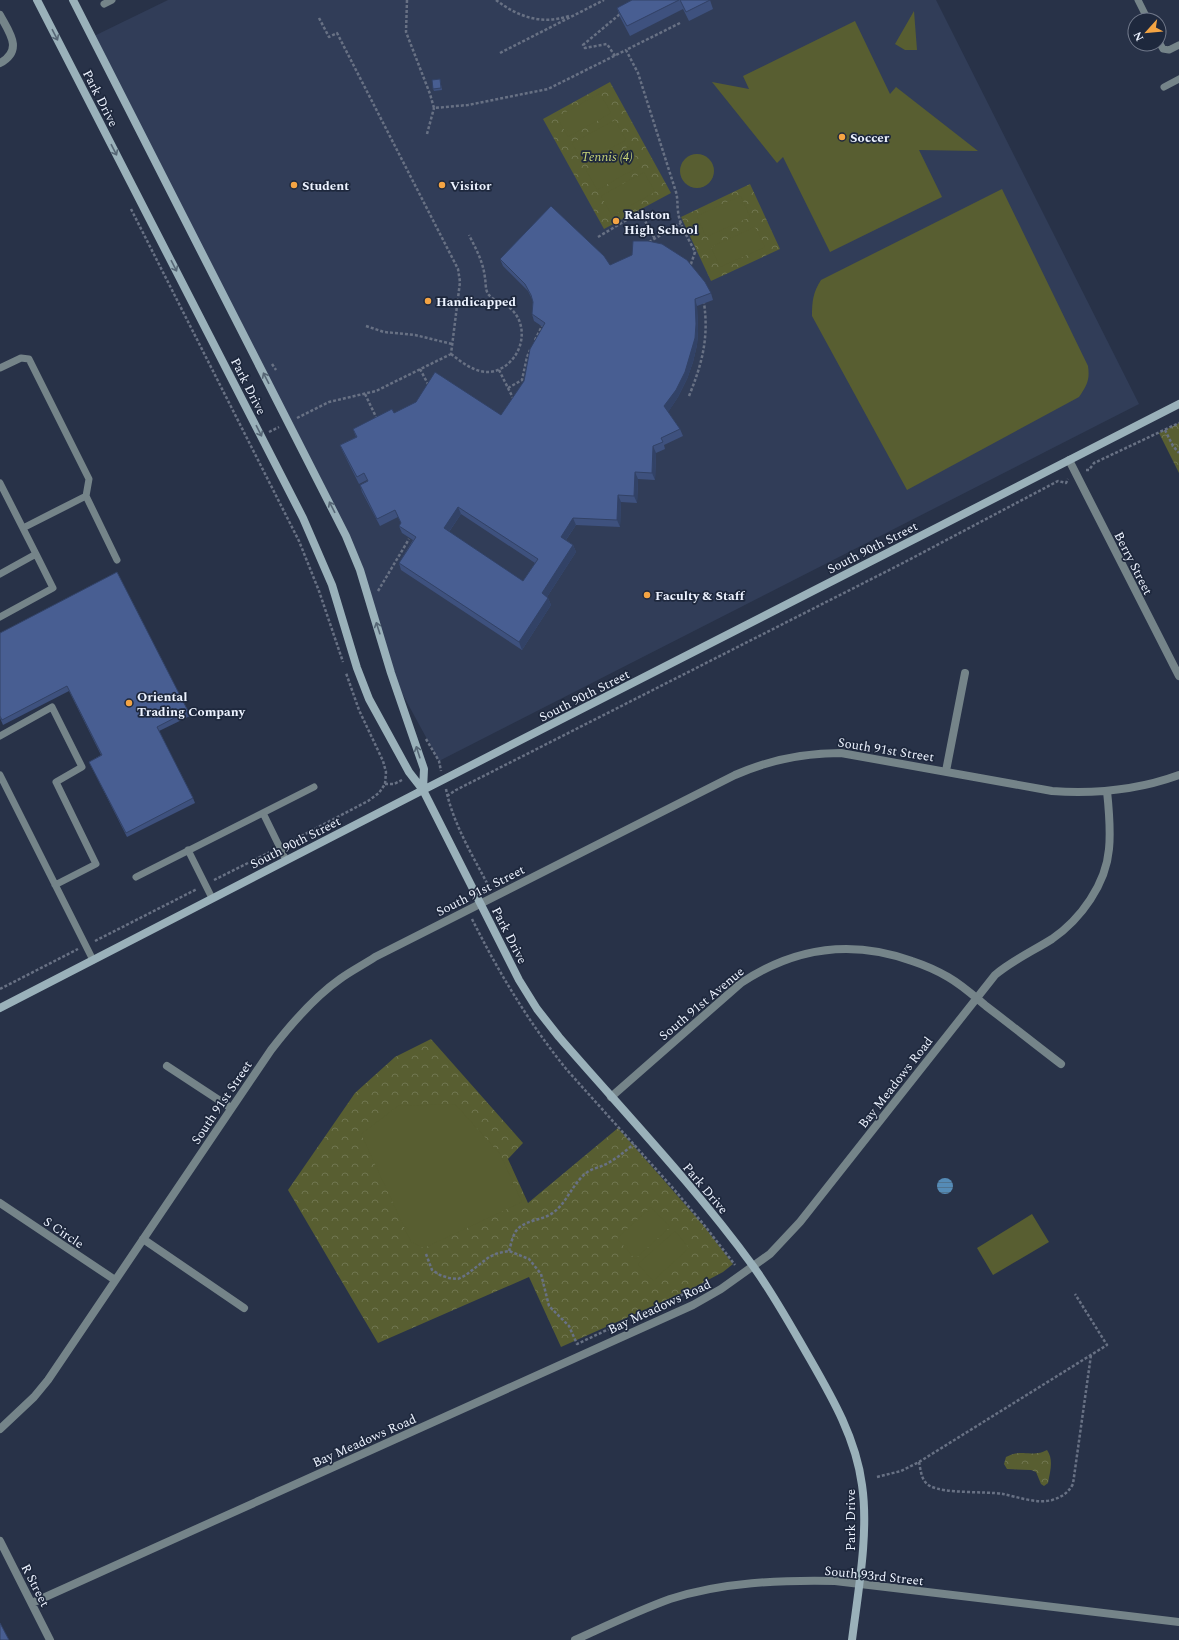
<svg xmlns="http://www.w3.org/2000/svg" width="1179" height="1640" viewBox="0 0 1179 1640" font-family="Spectral,serif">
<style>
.built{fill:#313d58}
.park{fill:url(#park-crowns)}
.pitch{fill:#585e31}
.water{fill:url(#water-rules)}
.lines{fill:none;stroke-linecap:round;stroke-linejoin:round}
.path{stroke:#687184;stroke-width:2.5;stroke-dasharray:3 2;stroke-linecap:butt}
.lane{stroke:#758489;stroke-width:7}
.street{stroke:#758489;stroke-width:8}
.secondary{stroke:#9ab1ba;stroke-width:8}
.wall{fill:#3e517e;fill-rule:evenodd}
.shaded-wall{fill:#324266}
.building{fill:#485e92;stroke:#324266;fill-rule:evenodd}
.oneway{stroke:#566675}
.poi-dot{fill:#f4a443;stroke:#1e283d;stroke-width:1.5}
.labels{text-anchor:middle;stroke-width:3.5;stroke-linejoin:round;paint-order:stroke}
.street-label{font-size:13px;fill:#edf3ff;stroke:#1e283d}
.poi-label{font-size:13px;font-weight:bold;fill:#edf3ff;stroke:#1e283d;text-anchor:start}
.park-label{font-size:13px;font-style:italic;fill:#c7d377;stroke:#1e283d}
</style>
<defs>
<pattern id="park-crowns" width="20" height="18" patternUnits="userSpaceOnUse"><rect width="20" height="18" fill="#585e31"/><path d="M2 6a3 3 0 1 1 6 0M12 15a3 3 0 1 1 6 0" fill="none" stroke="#707650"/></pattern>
<pattern id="water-rules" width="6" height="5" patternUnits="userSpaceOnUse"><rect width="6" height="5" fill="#558bb6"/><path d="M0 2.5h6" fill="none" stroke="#507491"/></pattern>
</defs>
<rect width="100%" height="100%" fill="#283248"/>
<!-- built -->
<path class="built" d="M168,0H936L1139,404L439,761L391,673L346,536L92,37Z"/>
<!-- park -->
<path class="park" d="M610,82L671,193L604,229L543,119Z
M750,184L780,249L711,281L681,217Z
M1179,423V473L1159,433Z
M431,1039L523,1143L508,1159L528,1203L618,1128L704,1226L733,1264L723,1272L691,1289L561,1347L529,1277L378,1343L288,1190L355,1093L395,1057Z
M1047,1450C1054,1460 1050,1472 1048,1483L1044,1486L1041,1484L1036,1472L1031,1470L1007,1469L1004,1464L1006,1457C1019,1450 1025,1455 1038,1453C1041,1453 1044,1451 1047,1450Z"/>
<!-- pitch -->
<path class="pitch" d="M914,11L917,50H905L895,44Z
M855,21L890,94L896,87L978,151L919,150L942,197L830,252L783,157L777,163L712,82L749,89L743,76Z
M600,93L611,113L568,137L557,117Z
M615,120L626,140L583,163L572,143Z
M629,146L640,166L597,190L586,170Z
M680 171a17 17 0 1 1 34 0a17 17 0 1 1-34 0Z
M644,172L655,192L612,216L601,196Z
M1002,189L1088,366C1090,380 1087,385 1079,397L907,490L812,316C812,302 813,292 821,280Z
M741,196L750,217L706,237L697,216Z
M755,227L765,247L720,267L711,247Z
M455,1104L500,1154L522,1202L424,1248L411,1242L361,1134L398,1106Z
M651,1207L670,1227L635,1259L617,1238Z
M1032,1214L1049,1242L993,1275L977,1248Z
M675,1231L689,1248L653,1281L638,1264Z"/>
<!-- water -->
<path class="water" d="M937 1186a8 8 0 1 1 16 0a8 8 0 1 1-16 0Z"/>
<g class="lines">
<!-- path -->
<path class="path" d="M407,0L406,32L430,94L434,108L468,105L548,89L626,50
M496,0C518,17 542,25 569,16
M319,18L329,37L337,33L458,269L460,282L451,354
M680,23L626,50L638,73L676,192C678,200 677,204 678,211C679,225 689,239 695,252L690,267
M500,53L604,0
M615,56L607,44L585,48L583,45L620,14
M427,134L434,108
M131,209L299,541L319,591L343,662
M598,237L640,212L655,239
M649,242L681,223
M366,326L384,332L415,335L452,344
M535,340L542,326
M451,354C465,365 482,378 500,369C523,358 530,325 510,308C504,303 494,301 489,295C485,291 486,283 485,278C483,261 476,249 469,235
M272,364L276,370
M420,369L429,386
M499,370L514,400
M508,388L522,380L527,357L530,350
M365,394L377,419
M689,396C702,364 709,338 704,303
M297,418L329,402L376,391L451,354
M1165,430L1173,446L1179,453
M269,432L279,427
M1086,470H1089L1094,463L1179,423
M378,591L409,539
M426,739L439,761L441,771
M385,784H394L402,780
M446,789C453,824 473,856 489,887
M447,796L456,790L903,563L1058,481L1066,483L1068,479
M288,843L368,801L379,793L385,784L386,772L383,761L359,710L346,673
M214,880L272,851
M472,919C499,973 529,1023 567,1070L672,1187L705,1226L735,1265
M95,941L197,889
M0,989L78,949
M509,1251C511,1245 512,1237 516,1231C525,1219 543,1221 554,1212C567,1202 572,1185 585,1174C590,1169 598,1168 604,1165C615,1160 624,1152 634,1144
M426,1254L432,1270L440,1275L449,1278L458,1279L466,1275L489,1257L498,1253L509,1251L529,1259L541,1274L549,1306L569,1326L577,1344L707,1283
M919,1462C921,1471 921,1481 930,1486C945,1494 985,1491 1003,1494C1018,1497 1037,1504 1052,1500C1062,1497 1068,1493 1073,1484L1091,1355
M877,1477L901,1471L919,1462L1107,1345L1075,1294"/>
<!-- lane -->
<path class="lane" d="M1138,0L1148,20
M104,4L112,0
M1159,42L1163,49L1169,50L1179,45
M1164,87L1179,79
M0,368L21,358L29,359L89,479L86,496L117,560
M0,483L36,554L0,574
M23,528L86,496
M0,617L53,588L36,554
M0,736L52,707L82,767L56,782L96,864L55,885
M0,775L93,960
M263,813L286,860
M188,850L212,898
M136,877L314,787"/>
<!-- street -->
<path class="street" d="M0,15C9,32 24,50 0,63
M1069,460L1179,676
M946,771L965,673
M167,1066L231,1108
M611,1097L741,983C795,947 851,939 912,961C924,965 936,970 948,977C962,985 974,996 986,1006C1011,1025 1036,1045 1061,1064
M0,1203L115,1280
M143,1239L244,1308
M0,1429L34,1397L48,1380L271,1050C291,1024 313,998 340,979C351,971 363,965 375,957L735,775C769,760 804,753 841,753L1052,791C1095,794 1138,790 1179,775
M0,1541L50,1640
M32,1603L693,1305L721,1289L770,1254L800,1222L995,975C1013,960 1033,951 1052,939C1081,919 1106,884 1109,849C1111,829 1109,810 1107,791
M575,1640C606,1626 637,1611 670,1599C723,1582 780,1580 835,1581L1179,1622"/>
<!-- secondary -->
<path class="secondary" d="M37,0L303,518L332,585L357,668L369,699L409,772L423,790L519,980L537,1009L559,1037C624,1112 694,1185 753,1266C774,1295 792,1328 810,1359C833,1399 856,1439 862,1485C869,1533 858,1592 852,1640
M73,0L346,536L360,570L391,673L424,769L423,790
M0,1008L423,790L1179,404"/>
</g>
<!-- wall -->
<path class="wall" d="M632,0H710L713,9L689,21L683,9L630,36L620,17L617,8Z
M440,79L442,90L434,91L433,89Z
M500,259L610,265L711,293L713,300L697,306L698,331L697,345L693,362L687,379L678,397L668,412L680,429L683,436L664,445L665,449L656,453L655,480L638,479L637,503L621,502L620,527L576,525L566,540L573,545L576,552L547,597L548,598L551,605L522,650L401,570L399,563L413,540L402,533L399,526L401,523L398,517L380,526L362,492L360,485L367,481V480L359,484L343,452L340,445L356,437L353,429L394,413L501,415L524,381L543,327L534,321L532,314L533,302L532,299L528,291L503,266ZM461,514L535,563L523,581L449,532Z
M0,633L188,711L190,716L159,731L193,798L195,803L127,837L91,766L89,762L101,755L69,691L3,725L0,718Z"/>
<!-- shaded-wall -->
<path class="shaded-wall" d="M695,299L697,306L698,331L697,345L693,362L687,379L678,397L667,414L664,406Z
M653,446L656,453L655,480L652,473Z
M635,472L638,479L637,503L634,496Z
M618,495L621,502L620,527L617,520Z
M458,507L461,514L446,536L444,528Z
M573,518L576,525L563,544L561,537Z
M573,545L576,552L545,600L542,593Z
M548,598L551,605L522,650L519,642Z"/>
<!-- building -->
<path class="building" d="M632,0H679L627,26L617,8Z
M680,0H710L686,12Z
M440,79L441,88L433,89L432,80Z
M551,206L604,256L610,265L632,255L633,241H648L662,244L687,260L705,282L711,293L695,299L696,324L695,338L685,372L676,390L664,406L680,429L661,438L663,442L653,446L652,473L635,472L634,496L618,495L617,520L573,518L561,537L573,545L542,593L548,598L519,642L399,563L416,537L399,526L401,523L395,510L377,519L360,485L368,481L364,473L357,477L340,445L357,437L353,429L392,409L394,413L416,402L435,372L501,415L524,381L530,349L545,323L532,314L533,302L531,295L525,284L500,259ZM458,507L538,559L523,581L444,528Z
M117,572L188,711L157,727L193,798L126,833L89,762L102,755L67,686L2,720L0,716V633Z
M0,1623L9,1640H0Z"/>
<!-- one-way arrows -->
<defs><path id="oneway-shaft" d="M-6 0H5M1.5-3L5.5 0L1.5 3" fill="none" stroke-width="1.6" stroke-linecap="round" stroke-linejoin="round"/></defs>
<g class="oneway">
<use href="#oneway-shaft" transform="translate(55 35) rotate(63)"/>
<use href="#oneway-shaft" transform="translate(114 150) rotate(63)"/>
<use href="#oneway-shaft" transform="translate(174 266) rotate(63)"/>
<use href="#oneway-shaft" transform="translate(266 378) rotate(-117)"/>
<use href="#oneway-shaft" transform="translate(259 431) rotate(63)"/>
<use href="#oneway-shaft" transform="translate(332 507) rotate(-117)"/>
<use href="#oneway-shaft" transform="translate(378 628) rotate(-108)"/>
<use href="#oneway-shaft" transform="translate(418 752) rotate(-108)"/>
</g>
<!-- markers -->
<g class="poi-dot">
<circle cx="842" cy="137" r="4"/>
<circle cx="294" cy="185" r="4"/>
<circle cx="442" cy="185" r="4"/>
<circle cx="616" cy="221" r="4"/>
<circle cx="428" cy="301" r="4"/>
<circle cx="647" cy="595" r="4"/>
<circle cx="129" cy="703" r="4"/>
</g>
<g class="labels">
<!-- street labels -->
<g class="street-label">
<text transform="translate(101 98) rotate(63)" y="5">Park Drive</text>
<text transform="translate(249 386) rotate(63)" y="5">Park Drive</text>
<text transform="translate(872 547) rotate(-27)" y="5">South 90th Street</text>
<text transform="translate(1134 563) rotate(63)" y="5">Berry Street</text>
<text transform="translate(584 695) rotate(-27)" y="5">South 90th Street</text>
<text transform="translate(886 749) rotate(9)" y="5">South 91st Street</text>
<text transform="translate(295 842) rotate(-27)" y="5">South 90th Street</text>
<text transform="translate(480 890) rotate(-27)" y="5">South 91st Street</text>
<text transform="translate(510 935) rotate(63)" y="5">Park Drive</text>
<text transform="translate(701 1003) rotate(-40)" y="5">South 91st Avenue</text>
<text transform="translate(895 1082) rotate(-52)" y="5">Bay Meadows Road</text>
<text transform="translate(221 1102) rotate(-56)" y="5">South 91st Street</text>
<text transform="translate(706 1188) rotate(50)" y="5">Park Drive</text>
<text transform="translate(64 1232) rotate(34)" y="5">S Circle</text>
<text transform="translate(659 1306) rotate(-25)" y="5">Bay Meadows Road</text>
<text transform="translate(364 1440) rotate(-24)" y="5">Bay Meadows Road</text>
<text transform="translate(850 1520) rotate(-90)" y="5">Park Drive</text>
<text transform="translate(874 1575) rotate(6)" y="5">South 93rd Street</text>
<text transform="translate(36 1585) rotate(63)" y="5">R Street</text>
</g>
<!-- poi labels -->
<g class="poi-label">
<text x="850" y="142">Soccer</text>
<text x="302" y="190">Student</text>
<text x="450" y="190">Visitor</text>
<text x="624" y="219">Ralston<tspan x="624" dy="15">High School</tspan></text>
<text x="436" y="306">Handicapped</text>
<text x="655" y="600">Faculty &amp; Staff</text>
<text x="137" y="701">Oriental<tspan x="137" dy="15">Trading Company</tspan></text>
</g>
<!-- park labels -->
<g class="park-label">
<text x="607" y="161">Tennis (4)</text>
</g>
</g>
<!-- north arrow -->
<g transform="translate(1147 32) rotate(243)"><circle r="19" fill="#1e283d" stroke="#71798b"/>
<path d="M0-3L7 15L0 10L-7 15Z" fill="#f4a443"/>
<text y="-6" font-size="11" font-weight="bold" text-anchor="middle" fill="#edf3ff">N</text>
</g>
</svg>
